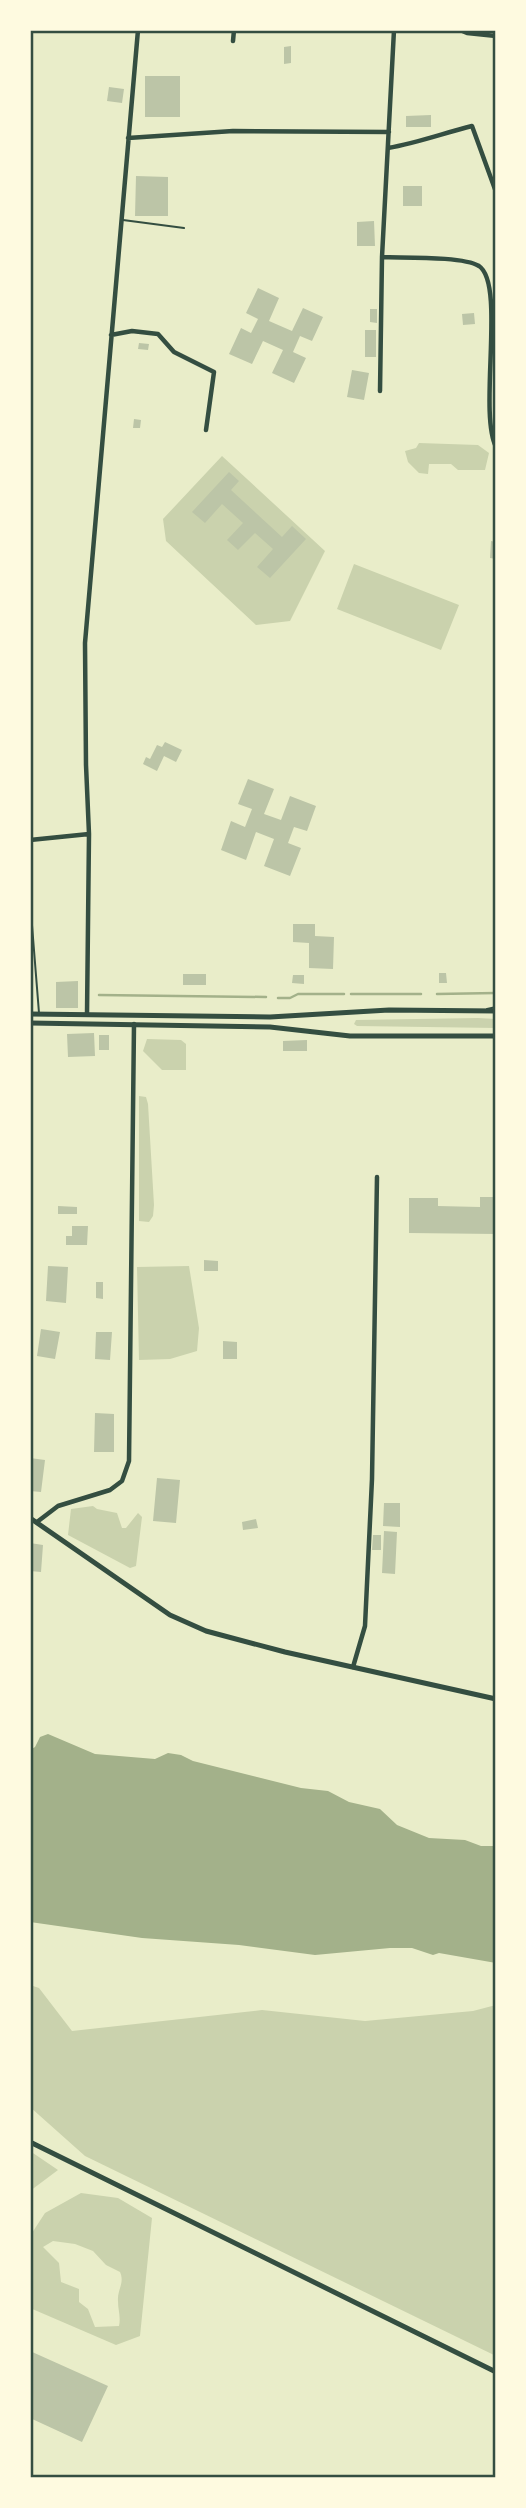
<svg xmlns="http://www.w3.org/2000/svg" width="526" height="2508" viewBox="0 0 526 2508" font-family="'Source Sans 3',sans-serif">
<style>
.green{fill:#cad2ad;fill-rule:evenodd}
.water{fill:#a3b18a}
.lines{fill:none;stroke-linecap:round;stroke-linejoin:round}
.stream{stroke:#a3b18a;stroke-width:2.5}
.building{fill:#bcc5a7}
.service{stroke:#344e41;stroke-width:2}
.minor{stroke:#344e41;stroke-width:4.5}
.tertiary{stroke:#344e41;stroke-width:5}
.neatline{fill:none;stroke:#344e41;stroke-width:2.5}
</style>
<rect width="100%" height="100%" fill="#e9edc9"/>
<!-- green -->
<path class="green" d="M419,443L478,445L489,453L485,470H458L451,464H429L428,474L419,473L408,462L405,451L416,448Z
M222,456L325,551L290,621L256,625L166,541L163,519Z
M354,564L459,605L441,650L337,609Z
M478,1018L496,1019V1028L357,1026L354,1024L356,1020Z
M147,1039L181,1040L186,1044V1070H162L143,1051Z
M139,1096L146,1097L148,1104L154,1205L153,1216L149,1222L139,1221Z
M189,1266L199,1328L197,1351L170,1359L139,1360L137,1267Z
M93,1506L97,1509L117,1513L122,1528H126L138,1513L142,1517L136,1566L130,1568L68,1535L71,1509Z
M30,1985L39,1988L72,2031L262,2010L365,2021L473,2011L496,2005V2356L85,2156L30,2107Z
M30,2151L58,2170L30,2191Z
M81,2193L118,2198L152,2218L140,2336L116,2345L30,2308V2236L45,2213ZM53,2241L75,2244L93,2251L106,2265L120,2272C125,2283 117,2290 118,2301C118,2310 121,2317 119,2326L95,2327L88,2309L79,2302V2289L61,2282L59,2263L43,2247Z"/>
<!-- water -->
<path class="water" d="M48,1734L95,1754L155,1759L168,1753L181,1755L193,1761L301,1788L328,1791L349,1802L380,1809L397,1825L429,1838L465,1840L481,1846H496V1963L439,1953L433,1955L412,1948H390L315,1955L239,1945L142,1938L30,1922V1750L35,1747L40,1737Z"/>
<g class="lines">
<!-- stream -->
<path class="stream" d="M351,994H421
M437,994L496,993
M99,995L266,997
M278,998H290L298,994H344"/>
</g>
<!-- building -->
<path class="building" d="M291,46V63L284,64V47Z
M145,76H180V117H145Z
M109,87L124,89L122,103L107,101Z
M431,115V127H406V116Z
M136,176L168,177V216H135Z
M403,186H422V206H403Z
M374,221L375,246H357V222Z
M258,288L279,298L269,321L292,331L303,308L323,317L312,341L300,336L293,352L306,358L294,383L272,373L283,350L263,341L252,364L229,354L241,328L251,333L258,319L246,313Z
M370,309H377V323L370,322Z
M474,313L475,324L463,325L462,314Z
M365,330H376V357H365Z
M139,343L149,344L148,350L138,349Z
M352,370L369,373L364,400L347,397Z
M134,419L141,420L140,428H133Z
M229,472L239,481L231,490L282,537L292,526L306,539L270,578L257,567L273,549L255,533L238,550L227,540L243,523L222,504L205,523L192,512Z
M491,541L496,542V559L490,558Z
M165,742L182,750L176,762L164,756L157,771L143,764L146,757L150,759L157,745L162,747Z
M248,779L274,789L264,814L281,820L290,796L316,806L307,831L294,827L288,843L301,848L290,876L264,866L274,839L256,832L246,860L221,850L231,821L245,827L252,809L238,804Z
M293,924H315V936L334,937L333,969L309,968V943L293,942Z
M439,973H446L447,983H439Z
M183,974H206V985H183Z
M293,975H304V984L292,983Z
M78,981V1008H56V982Z
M94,1033L95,1056L68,1057L67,1034Z
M99,1035H109V1050H99Z
M307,1040V1051H283V1041Z
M480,1197H496V1234L409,1233V1198H438V1206L480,1207Z
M58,1206L77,1207V1214H58Z
M72,1226H88L87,1245H66V1236H72Z
M204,1260L218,1261V1271H204Z
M48,1266L68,1267L66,1303L46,1301Z
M96,1282H103V1299L96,1298Z
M41,1329L60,1332L55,1359L37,1356Z
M96,1332H112L110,1360L95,1359Z
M223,1341L237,1342V1359H223Z
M95,1413L114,1414V1452H94Z
M30,1458L45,1460L41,1492L30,1491Z
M157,1478L180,1480L176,1523L153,1521Z
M384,1503H400V1527L383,1526Z
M256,1519L258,1528L243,1530L242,1522Z
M384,1531L397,1532L395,1574L382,1573Z
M373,1535H381V1550H372Z
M30,1543L43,1545L41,1572L30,1571Z
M30,2351L108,2386L82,2442L30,2418Z"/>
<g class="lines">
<!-- service -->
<path class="service" d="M123,220L184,228
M30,900L39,1013
M487,1009L496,1007"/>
<!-- minor -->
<path class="minor" d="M460,30L467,33L496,36
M233,41L234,30
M128,138L233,131L389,132
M388,148C417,143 444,133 472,126L496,192
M382,257C403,258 463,256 479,266C506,284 478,412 496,447
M111,335L132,331L158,334L174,352L214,372L206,430
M380,391L382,257L394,30
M30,840L89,834
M87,1014L89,834L86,765L85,643L138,30
M37,1522L58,1506L110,1490L122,1481L129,1461L134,1024
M353,1667L365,1626L372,1479L377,1177"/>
<!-- tertiary -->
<path class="tertiary" d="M30,1014L270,1017L389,1010L496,1011
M30,1023L270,1027L350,1036H496
M30,1518L170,1615L206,1631L285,1652L496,1699
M30,2142L496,2372"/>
</g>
<!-- border -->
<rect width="526" height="2508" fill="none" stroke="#fefae0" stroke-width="63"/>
<rect x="32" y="32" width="462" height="2444" class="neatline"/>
</svg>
